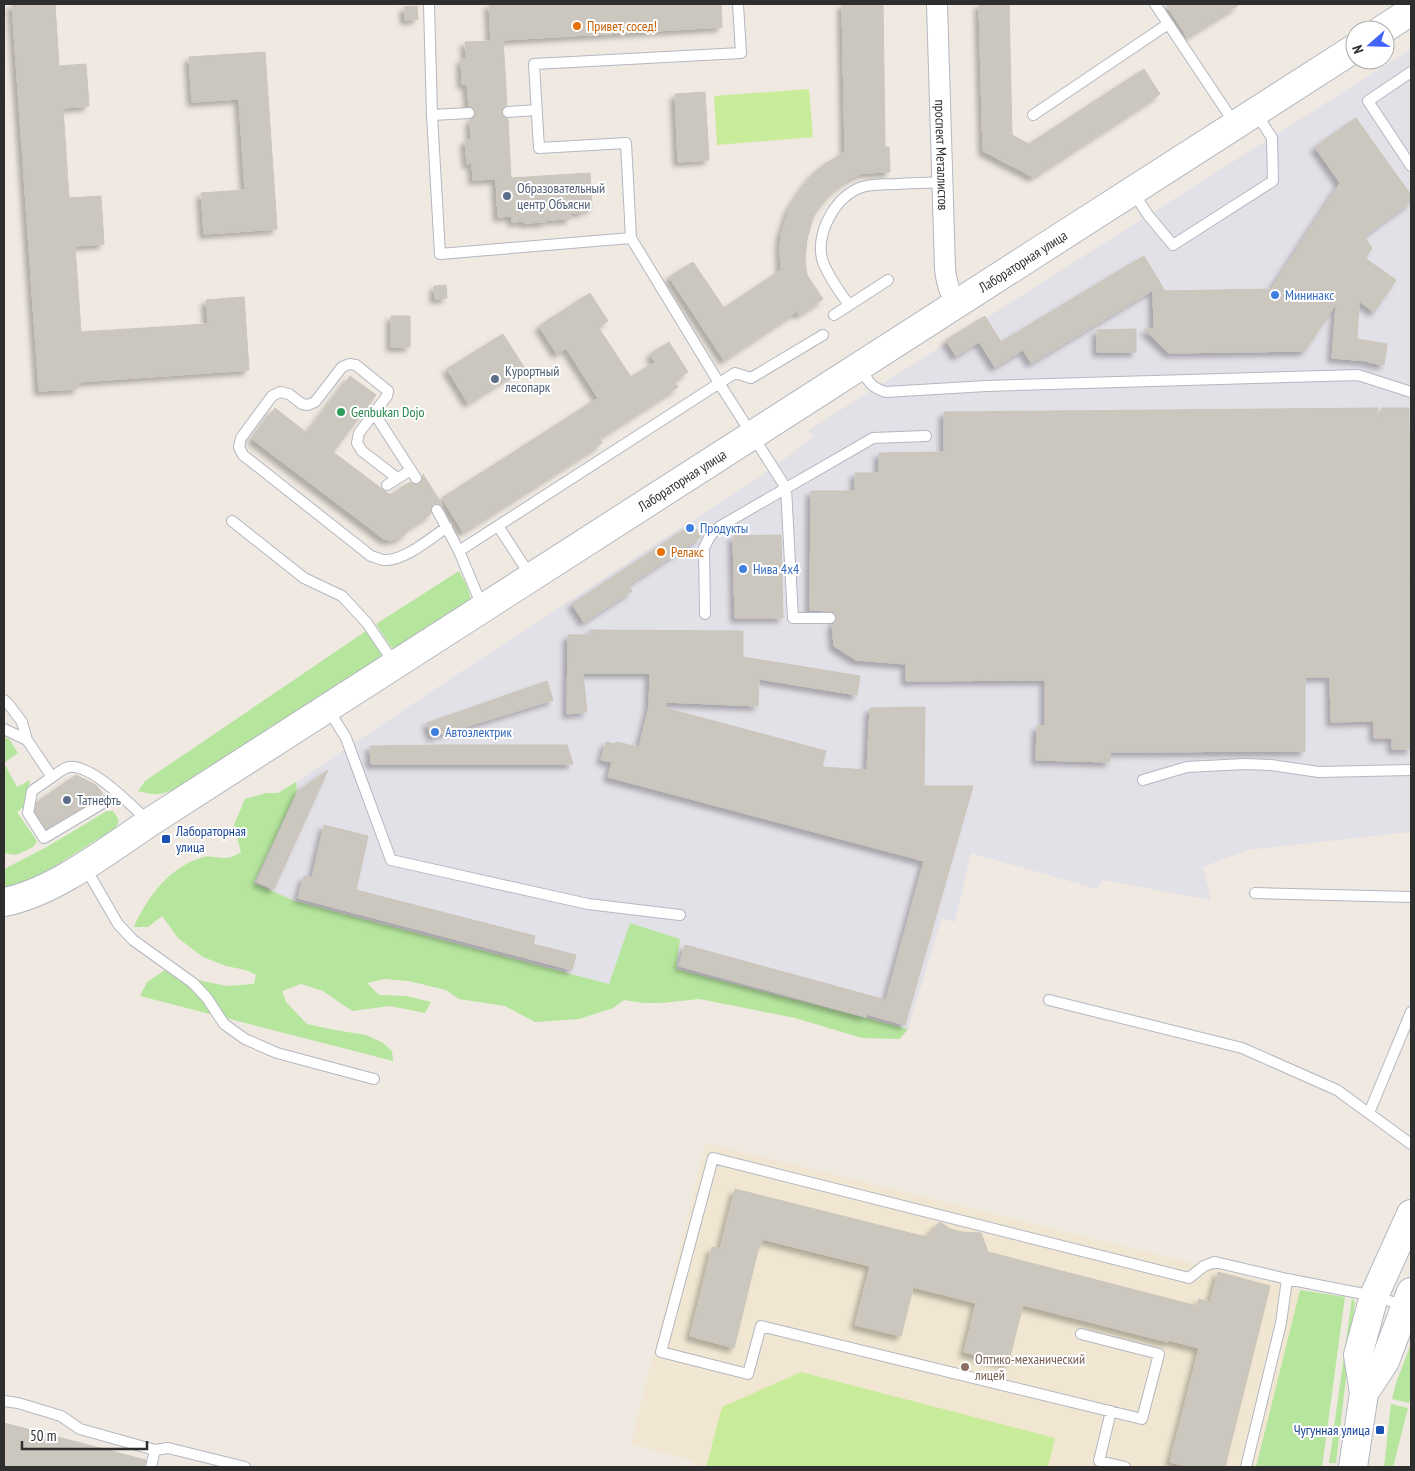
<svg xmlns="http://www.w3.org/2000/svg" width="1415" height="1471" viewBox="0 0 1415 1471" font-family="'PT Sans Narrow',sans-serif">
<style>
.industrial{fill:#e3e1e8}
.education{fill:#f0e6d1}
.green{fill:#b6e59e}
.pitch{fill:#c9ec9a}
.building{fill:#cbc7bf;stroke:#cbc5ba;filter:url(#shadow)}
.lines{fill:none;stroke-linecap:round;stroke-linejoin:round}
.lane-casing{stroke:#b4b7c1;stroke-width:12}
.street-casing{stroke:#b4b7c1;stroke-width:22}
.secondary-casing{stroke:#b4b7c1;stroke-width:30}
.lane{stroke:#fff;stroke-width:10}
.street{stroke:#fff;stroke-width:20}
.secondary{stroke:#fff;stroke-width:28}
.food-dot{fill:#e8710a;stroke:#fff;stroke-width:2}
.service-dot{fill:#5c6f8a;stroke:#fff;stroke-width:2}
.shop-dot{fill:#3f7fe0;stroke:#fff;stroke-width:2}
.leisure-dot{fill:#2e9e5b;stroke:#fff;stroke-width:2}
.transit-dot{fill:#1a4fb4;stroke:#fff;stroke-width:2}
.education-dot{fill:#8d6e63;stroke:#fff;stroke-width:2}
.labels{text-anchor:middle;stroke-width:4;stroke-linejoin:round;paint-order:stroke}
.food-label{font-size:14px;fill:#c56008;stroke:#fff;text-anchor:start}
.street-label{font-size:14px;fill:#2e2e2e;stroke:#fff}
.service-label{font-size:14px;fill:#4e5e75;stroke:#fff;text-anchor:start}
.shop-label{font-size:14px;fill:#366cbe;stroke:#fff;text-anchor:start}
.leisure-label{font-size:14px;fill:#27864d;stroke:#fff;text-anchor:start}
.transit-label{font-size:14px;fill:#164399;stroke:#fff;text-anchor:start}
.education-label{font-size:14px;fill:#785e54;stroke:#fff;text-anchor:start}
</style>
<defs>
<filter id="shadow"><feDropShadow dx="-4.5" dy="4.5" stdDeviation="2.5" flood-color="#0004"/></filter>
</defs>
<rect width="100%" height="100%" fill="#efe9e1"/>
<!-- industrial -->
<path class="industrial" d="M1411,49V832L1248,850L1203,867L1211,900L1103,880L1097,889L971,853L955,922L942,918L908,1029L675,969L630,923L609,984L295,901L254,884L297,791L296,782L459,673L773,468L813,437L809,430Z"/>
<!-- education -->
<path class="education" d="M706,1143L1300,1290L1256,1467H692L693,1461L631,1444Z"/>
<!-- green -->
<path class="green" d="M459,571L467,586L473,606L397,650L391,647L376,624Z
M366,631L382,653L377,662L175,789C159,796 154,795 138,791L145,781Z
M4,737L9,739L18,753L4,763Z
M4,763L17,787L30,780L26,805L17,812L37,841L33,847L16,855L4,853Z
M296,782L297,791L254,883L295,901L609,984L630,923L680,939L676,969L908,1029L900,1039L862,1038L795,1018L699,999L662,1003H643L624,1000L613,1008L579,1019L535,1022L505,1006L459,999L446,990L409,981L384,979L367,983L379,995L406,996L431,1002L425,1013L390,1006L352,1011L323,991L301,984L282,991L286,1002L307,1024L335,1030L366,1035L383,1043L392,1051L393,1061L140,996L147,982L165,970L175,969L202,981L227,986L254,984L256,975L246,970L226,966L203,957L178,938L162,916L148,927H134C147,897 170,866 204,857C212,855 222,860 231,857C234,856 238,854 241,852L234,825L245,799L266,793H278Z
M107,811H113C118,818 121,821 115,828L38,877L9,888H4V869L45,848Z
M1300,1290L1345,1297L1322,1467H1256Z
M1352,1298L1355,1302L1336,1463H1329Z
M1411,1344V1395L1409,1403L1392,1399L1396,1383Z
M1391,1404L1408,1408L1393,1467H1384Z"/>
<!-- pitch -->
<path class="pitch" d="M809,89L813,137L717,145L714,96Z
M801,1372L1055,1438L1048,1467H706L722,1407Z"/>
<!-- building -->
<path class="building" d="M12,4H55L59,66L86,64L89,106L63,108L69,198L101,196L104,244L75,246L81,332L208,324L206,300L244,297L249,370L78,382V389L39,391Z
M489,4H721L722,27L503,40L507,105L504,107L501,112L503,116L508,119L511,178L590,173L592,209H583L584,212L570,213L571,219L546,220V222L524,223V221L512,222V216L498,217L496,179L473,180L472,163L467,164L465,140H471L470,120L475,117L476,112L473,107L469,106L467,84H462L461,59H466L465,42L491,41Z
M842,4H883L885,147H889L890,172L862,173L849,179L832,192L818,209L813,218L807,239L805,260L807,275L823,299L799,315L797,311L724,360L669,277L693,262L724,308L781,270L780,248L781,234L790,207L805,184L814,173L825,164L845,152Z
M979,4H1009L1012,135L1029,144L1144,69L1160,94L1033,177L983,151Z
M1166,4H1240L1187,37Z
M417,6L418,19L405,20L404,7Z
M265,52L277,229L204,234L201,193L245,190L239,99L192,102L189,57Z
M705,92L709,160L678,162L675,94Z
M1356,118L1411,195V202L1364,236L1372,248L1365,258L1396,280L1374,312L1359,301L1357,339L1387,344L1384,365L1368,362V361L1332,358L1336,304L1305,351L1169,353L1144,329H1154L1153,290L1031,363L1023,350L995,367L979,342L956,356L946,340L985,316L1001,342L1144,256L1165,291L1271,289L1340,183L1315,147Z
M446,285L447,298L435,299L434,286Z
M590,293L608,321L598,327L631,377L655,362L650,354L669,342L688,372L674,381L678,387L599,438L602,443L463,532L442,498L598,398L566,348L557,354L539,326Z
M391,316H410V347H391Z
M1136,329V352H1097V330Z
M503,334L524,367L468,403L447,369Z
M350,376L376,395L333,452L390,495L410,482L413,484H419L422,481L423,474L443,506L438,503L433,504L430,509L431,514L409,528L405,534L399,538L391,540L384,539L252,439L275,408L307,433Z
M1378,408L1377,420L1382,408H1409L1411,749H1392V738H1374V721L1331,722L1330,677H1305V751L1110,752V762L1036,760L1037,726H1045V680L906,681V664L856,660L834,646L832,624L836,621V614L831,611L810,610L811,491H855V473H879V453L944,452V412Z
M693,524L701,537L628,585L632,591L584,622L572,604Z
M781,535L783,618H735L733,536Z
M589,630L743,631V657L860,676L857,695L759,679L758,706L666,702L665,708L826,751L822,767L867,770L870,708L925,707L924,786H973L905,1025L866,1014V1017L679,966L685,945L886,1000L924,861L608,777L612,762L601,760L606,742L615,744L616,742L639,747L649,707L650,673H583L587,712L567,714L568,635H593Z
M547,681L553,700L432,737L427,723Z
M444,745H567L573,764H371L370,746Z
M328,770L274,889L257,882L298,791Z
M76,775L96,785L103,794L46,829L35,812L37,802Z
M324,825L368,836L356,890L535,936L533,944L576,955L572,970L298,898L304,876L312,878Z
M735,1189L926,1237L940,1222L950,1229L962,1232L981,1233L988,1252L1197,1306L1199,1299L1210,1302L1218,1272L1270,1286L1225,1467H1191L1170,1462L1199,1348L1168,1340V1342L1023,1305L1008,1364L964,1352L976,1303L913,1287L901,1336L855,1325L870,1266L762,1239L761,1246H759L734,1348L690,1336L712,1247L720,1249Z
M4,1423L146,1460L144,1467H4Z"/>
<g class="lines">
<defs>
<path id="lane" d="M429,4L432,115L440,254L631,238L719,383L786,488L793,618H830
M1155,4L1235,124
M1411,72L1368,101L1411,166
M508,112L537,110
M432,115L469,113
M1033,115L1168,24
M1133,192L1148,215L1173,245L1273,181L1272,138L1256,113
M631,238L626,143L539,148L534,64L741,53L738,4
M849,305C840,292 829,278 823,262C814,235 835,196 862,187C873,184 885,184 897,184C912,183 927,183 942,182
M834,315L888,280
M860,367C868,381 870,387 886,392L986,386L1358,375L1411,392
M374,413L416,478
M397,478L362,451L357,443L359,433L387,396L388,391L356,365L349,364L342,367L315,402L308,405L302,404L289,394L280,392L272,396L241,438L239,447L243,455L371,556C375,557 379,559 383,560C403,562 431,538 447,527
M387,485L411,470
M437,510L459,551L479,599L484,607
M232,521L304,578L342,596L367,623L394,663
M498,526L530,575
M459,551L735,373L751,378L823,335
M705,614L704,548L710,536L719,527L873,438L926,436
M4,700L10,706L22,722L27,740L52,777C57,774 63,768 69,767C92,764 133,807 149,822
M328,709L346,738L391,860L588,904L680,915
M4,729L27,740
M52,777L32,791L28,813L44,838L118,794
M1143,780L1187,767L1244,764L1271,765L1319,772L1411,770
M85,867L118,924L133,940L193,983L207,998L224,1024L245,1039L277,1053L374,1079
M1255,893L1411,897
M1049,1000L1242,1048L1337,1090L1411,1144
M1369,1113L1411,1012
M1081,1334L1159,1354L1142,1419L761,1326L748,1374L661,1352L713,1158L1189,1278L1204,1266L1215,1262L1287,1279L1374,1296L1405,1306
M4,1401L18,1403L61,1416L80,1429L155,1450L168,1448L245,1467
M1111,1411L1099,1461L1125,1467
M151,1467L155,1450
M1246,1467L1281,1323L1287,1279"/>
<g id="street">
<path id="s1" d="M937,4L945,268C946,282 949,292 956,304"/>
</g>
<g id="secondary">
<path d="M1382,30L1411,11"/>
<path id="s2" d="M4,902C53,893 108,850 150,822L1355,48"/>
<path d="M1364,1393L1385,1361L1411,1292"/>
<path d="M1353,1467L1364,1393L1358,1355L1374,1296L1411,1214"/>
</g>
</defs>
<!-- lane casing -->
<use href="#lane" class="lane-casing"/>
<!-- street casing -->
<use href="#street" class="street-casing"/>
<!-- secondary casing -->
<use href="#secondary" class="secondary-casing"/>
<!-- lane -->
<use href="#lane" class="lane"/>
<!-- street -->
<use href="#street" class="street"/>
<!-- secondary -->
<use href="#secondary" class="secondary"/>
</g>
<!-- markers -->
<g class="food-dot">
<circle cx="577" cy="26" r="5"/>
<circle cx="661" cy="552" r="5"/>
</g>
<g class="service-dot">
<circle cx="507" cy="196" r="5"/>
<circle cx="495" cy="379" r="5"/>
<circle cx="67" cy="800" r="5"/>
</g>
<g class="shop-dot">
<circle cx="1275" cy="295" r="5"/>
<circle cx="690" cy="528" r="5"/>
<circle cx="743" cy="569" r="5"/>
<circle cx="435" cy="732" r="5"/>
</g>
<circle class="leisure-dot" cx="341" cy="412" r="5"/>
<g class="transit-dot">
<rect x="161" y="834" width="10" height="10" rx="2.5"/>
<rect x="1375" y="1425" width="10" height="10" rx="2.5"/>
</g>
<circle class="education-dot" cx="965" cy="1367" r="5"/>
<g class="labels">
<!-- food labels -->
<g class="food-label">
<text x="587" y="31">Привет, сосед!</text>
<text x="671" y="557">Релакс</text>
</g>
<!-- street labels -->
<g class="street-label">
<text dy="5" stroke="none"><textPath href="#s1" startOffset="151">проспект Металлистов</textPath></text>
<text dy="5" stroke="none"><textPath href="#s2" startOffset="1205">Лабораторная улица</textPath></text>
<text dy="5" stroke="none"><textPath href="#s2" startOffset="800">Лабораторная улица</textPath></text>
</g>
<!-- service labels -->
<g class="service-label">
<text x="517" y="193">Образовательный<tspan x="517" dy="16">центр Объясни</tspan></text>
<text x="505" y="376">Курортный<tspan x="505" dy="16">лесопарк</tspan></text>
<text x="77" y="805">Татнефть</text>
</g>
<!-- shop labels -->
<g class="shop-label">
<text x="1285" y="300">Мининакс</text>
<text x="700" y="533">Продукты</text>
<text x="753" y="574">Нива 4х4</text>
<text x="445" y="737">Автоэлектрик</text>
</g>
<!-- leisure labels -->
<g class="leisure-label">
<text x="351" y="417">Genbukan Dojo</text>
</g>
<!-- transit labels -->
<g class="transit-label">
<text x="176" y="836">Лабораторная<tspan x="176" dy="16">улица</tspan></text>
<text x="1370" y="1435" text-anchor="end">Чугунная улица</text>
</g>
<!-- education labels -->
<g class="education-label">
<text x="975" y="1364">Оптико-механический<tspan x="975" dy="16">лицей</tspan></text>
</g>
</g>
<!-- border -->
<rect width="1415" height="1471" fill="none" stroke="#2e2e2e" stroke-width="10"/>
<!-- north arrow -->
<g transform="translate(1370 45) rotate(250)"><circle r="24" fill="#ffffff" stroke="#ababab"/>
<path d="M0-4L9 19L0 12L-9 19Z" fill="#4264fb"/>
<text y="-8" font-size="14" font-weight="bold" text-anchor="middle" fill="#2e2e2e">N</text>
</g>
<!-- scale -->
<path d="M22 1441v8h125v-8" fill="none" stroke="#2e2e2e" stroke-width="2.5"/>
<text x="30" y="1441" font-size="15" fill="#2e2e2e" stroke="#ffffff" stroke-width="4" paint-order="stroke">50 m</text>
</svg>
